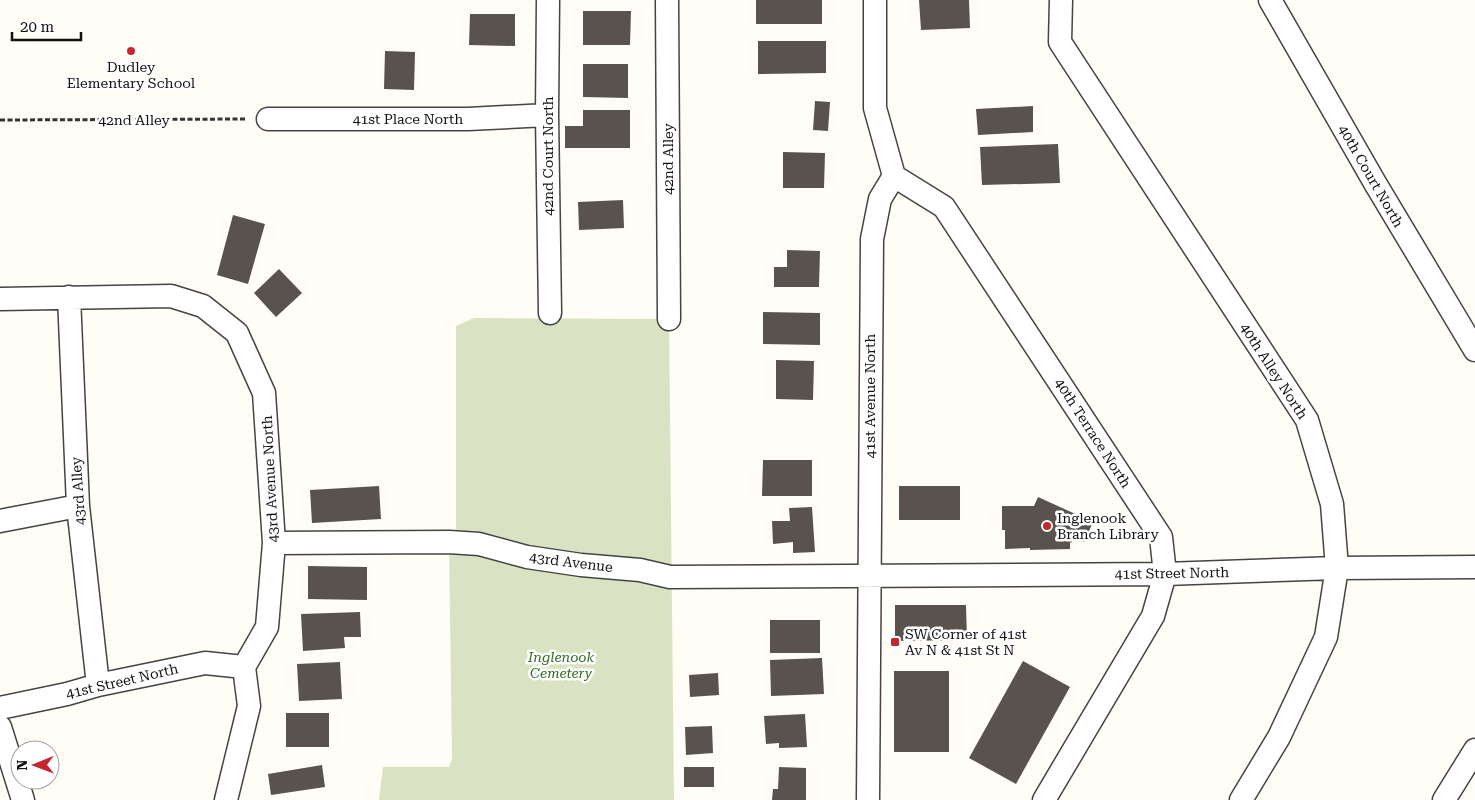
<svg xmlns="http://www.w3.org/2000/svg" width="1475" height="800" viewBox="0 0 1475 800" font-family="'Roboto Serif',serif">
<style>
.cemetery{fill:#d9e3c4}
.building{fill:#5a524d}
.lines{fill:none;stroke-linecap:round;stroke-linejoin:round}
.minor-casing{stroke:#444;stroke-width:25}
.path{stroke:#333;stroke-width:3;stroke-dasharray:5 2.5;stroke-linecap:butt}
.minor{stroke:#fff;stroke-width:22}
.poi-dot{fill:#c4262e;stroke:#fff;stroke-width:2}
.labels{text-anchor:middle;stroke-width:5;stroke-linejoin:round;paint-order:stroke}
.poi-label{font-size:14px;fill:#111;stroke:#fff;text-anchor:start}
.street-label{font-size:14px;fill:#111;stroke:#fff}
.park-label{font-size:14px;font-style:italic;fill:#2f6b1f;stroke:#fff}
</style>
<rect width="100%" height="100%" fill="#fffdf5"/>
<!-- cemetery -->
<path class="cemetery" d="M474,318L669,319L674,800H379L383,767H449L452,759L449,542L456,529V326Z"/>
<!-- building -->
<path class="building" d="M756,0H822V24H756Z
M919,0H969L970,28L921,30Z
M583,11H631L630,45H583Z
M470,14H515V46L469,45Z
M758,41H826V73L758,74Z
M385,51L415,52L414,90L384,89Z
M583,64H628V98L583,97Z
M815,101L830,102L828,131L813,130Z
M1033,106V132L978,135L976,109Z
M583,110H630V148H565V126H583Z
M1058,144L1060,183L982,185L980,147Z
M783,152L825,153L824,188H783Z
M623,200L624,228L579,230L578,202Z
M233,215L265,224L248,284L217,275Z
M787,250L820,251L819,287H774V267H787Z
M279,269L302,293L276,317L254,293Z
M763,312L820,313V345L763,344Z
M776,360L814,361L813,400L776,399Z
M763,460H812V496H762Z
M379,486L381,519L312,523L310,490Z
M899,486H960V520H899Z
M1038,497L1093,522L1084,542L1074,538L1071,543L1070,542V549L1030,550V548L1005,549V530H1002V506H1034Z
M812,507L815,552L793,553V542L773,544L772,521H790L789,508Z
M308,566L367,567V600L308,599Z
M895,605H966L967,640L895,641Z
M360,612L361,637H344L345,648L303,651L301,614Z
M770,620H820V653H770Z
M822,658L824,694L771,696L770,660Z
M1023,661L1070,687L1016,784L969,758Z
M340,662L342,699L299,701L297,664Z
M894,671H949V752H894Z
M718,673L719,695L690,697L689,675Z
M286,713H329V747H286Z
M805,714L807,747L779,748V743L766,744L764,716Z
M712,726L713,753L686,755L685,727Z
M322,765L325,787L271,795L268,774Z
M684,767H714V787H684Z
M779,767L806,768V800H772L773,789H778Z"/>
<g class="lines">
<defs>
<path id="minor" d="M548,0L547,115L550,313
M667,0L669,319
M1061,0L1060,42L1307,420L1332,504L1337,568L1326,637L1279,737L1241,800
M1270,0L1375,183L1475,350
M268,119H468L547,115
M894,176L944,207L1161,537L1165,574L1153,616L1044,800
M69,297L78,506L98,685
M0,299L171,296L203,306L237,333L264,393L274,543L267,627L244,667L249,706L226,800
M0,521L78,506
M274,543L449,542L479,544L527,557L581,565L640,570L670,577L1165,574L1337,568L1475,567
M0,708L67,694L98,685L205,663L244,667
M0,727L23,800
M868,800L872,239L880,199L894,176L875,108V0
M1444,800L1475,750"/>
</defs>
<!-- minor casing -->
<use href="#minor" class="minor-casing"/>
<!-- path -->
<path class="path" d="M0,120L247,119"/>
<!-- minor -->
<use href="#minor" class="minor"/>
</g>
<!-- markers -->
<g class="poi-dot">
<circle cx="131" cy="51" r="5"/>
<circle cx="1047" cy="526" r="5"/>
<rect x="890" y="637" width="10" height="10" rx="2.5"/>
</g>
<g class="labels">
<!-- poi labels -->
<g class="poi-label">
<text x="131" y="72" text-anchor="middle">Dudley<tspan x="131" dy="16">Elementary School</tspan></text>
<text x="1057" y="523">Inglenook<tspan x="1057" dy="16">Branch Library</tspan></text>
<text x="905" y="639">SW Corner of 41st<tspan x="905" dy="16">Av N &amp; 41st St N</tspan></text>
</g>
<!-- street labels -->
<g class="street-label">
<text x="408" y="124">41st Place North</text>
<text x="134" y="125">42nd Alley</text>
<text transform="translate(548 156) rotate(-90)" y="5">42nd Court North</text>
<text transform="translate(668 159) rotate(-90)" y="5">42nd Alley</text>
<text transform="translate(1371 176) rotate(60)" y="5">40th Court North</text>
<text transform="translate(1274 371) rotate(57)" y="5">40th Alley North</text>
<text transform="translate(870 396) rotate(-90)" y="5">41st Avenue North</text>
<text transform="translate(1093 433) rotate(57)" y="5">40th Terrace North</text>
<text transform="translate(270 479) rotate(-93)" y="5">43rd Avenue North</text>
<text transform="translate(78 491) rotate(-94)" y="5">43rd Alley</text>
<text transform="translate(571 562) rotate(7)" y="5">43rd Avenue</text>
<text transform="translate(1172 573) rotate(-1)" y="5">41st Street North</text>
<text transform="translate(122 681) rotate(-13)" y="5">41st Street North</text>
</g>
<!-- park labels -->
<g class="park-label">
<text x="561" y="662">Inglenook<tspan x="561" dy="16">Cemetery</tspan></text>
</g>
</g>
<!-- north arrow -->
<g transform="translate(35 765) rotate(269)"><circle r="24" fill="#ffffff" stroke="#a0a0a0"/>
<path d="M0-4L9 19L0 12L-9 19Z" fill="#c4262e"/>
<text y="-8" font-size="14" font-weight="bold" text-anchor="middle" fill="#111111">N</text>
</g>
<!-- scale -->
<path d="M12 32v8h69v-8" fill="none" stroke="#111111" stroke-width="2.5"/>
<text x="20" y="32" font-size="15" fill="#111111" stroke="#ffffff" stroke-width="4" paint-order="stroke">20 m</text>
</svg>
